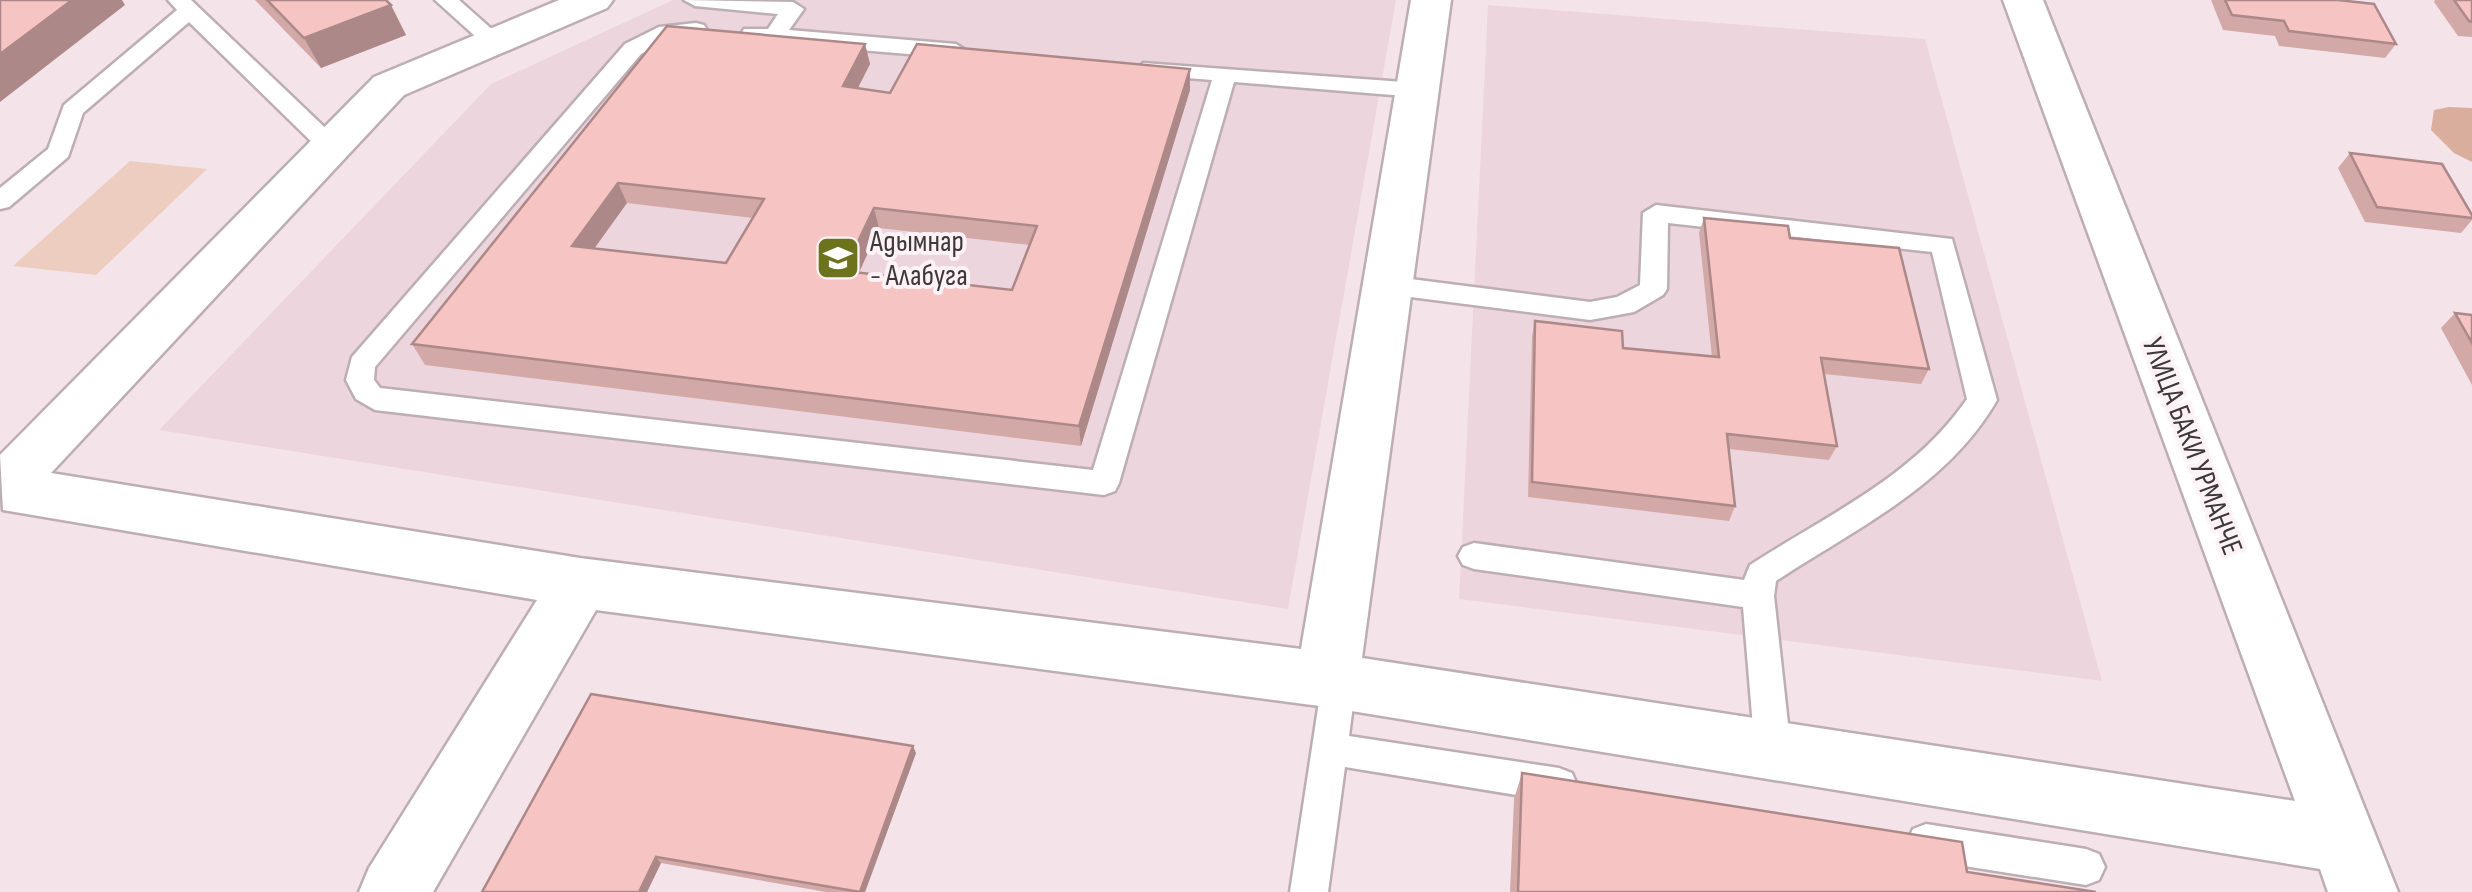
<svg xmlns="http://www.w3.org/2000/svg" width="2472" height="892" viewBox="0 0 2472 892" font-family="'Sofia Sans Condensed',sans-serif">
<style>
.built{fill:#edd5dd}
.green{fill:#eccdc0}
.forest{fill:#daae9c}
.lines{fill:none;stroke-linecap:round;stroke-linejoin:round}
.service-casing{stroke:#bdaeb3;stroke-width:5}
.minor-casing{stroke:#bdaeb3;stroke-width:5}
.service{fill:#fff;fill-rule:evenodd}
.minor{fill:#fff;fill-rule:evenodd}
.wall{fill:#d3a9a8;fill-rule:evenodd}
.shaded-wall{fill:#ac8988}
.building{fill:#f5c4c3;stroke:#ac8988;stroke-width:2.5;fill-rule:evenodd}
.labels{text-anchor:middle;stroke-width:8;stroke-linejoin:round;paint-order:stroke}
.poi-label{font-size:30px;fill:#3e383a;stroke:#fdf3f7;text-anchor:start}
.street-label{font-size:30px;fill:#3e383a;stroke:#fdf3f7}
</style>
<rect width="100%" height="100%" fill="#f4e4ea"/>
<!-- built -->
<path class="built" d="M673,0H1396L1288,609L159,430L491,84Z
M1488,5L1925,39L2102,681L1459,599Z"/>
<!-- green -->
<path class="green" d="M130,161L207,169L96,275L13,266Z"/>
<!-- forest -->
<path class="forest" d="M2449,107L2472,108V162L2454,153L2431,130L2434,110Z"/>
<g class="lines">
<defs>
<path id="service" d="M168,0H191L340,142L343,147L340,152H322L189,22L83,113L68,157L9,207L0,209V188L48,149L64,105L177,10Z
M435,0H459L505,41L502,46H486Z
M684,0L793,2L804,9L789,30L956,44L967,51L956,58L752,41L741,34L744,29H768L778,14L695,6Z
M696,23L704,25L707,30L704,35L672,38L641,54L375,367L374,380L380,388L1093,470L1212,80L1151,75L1140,68L1143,63L1417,83L1429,90L1417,97L1234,82L1119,483L1115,491L1104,495L375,410L356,399L346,380L352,357L625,44L659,27Z
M1656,205L1952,239L1997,400C1947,487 1856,528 1776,581L1774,596L1791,751L1786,762L1773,767L1760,762L1755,751L1743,607L1474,569L1463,565L1458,556L1463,547L1474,543L1744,580L1750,565C1827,515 1914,477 1967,399L1932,252L1668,223L1667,289L1663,295L1634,312L1590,320L1387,294L1377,291L1374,285L1377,279L1387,276L1590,302L1617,297L1640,285L1643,213Z
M1339,667L1351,671L1356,682L1349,736L1559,768L1572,773L1577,785L1572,797L1559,802L1345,767L1328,892H1290L1322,682L1327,671Z
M1926,824L2086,849L2099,854L2105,867L2099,880L2086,885L1926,860L1913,855L1907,842L1913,829Z"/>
<path id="minor" d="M559,0H613L607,8L404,95L51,473L580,558L1301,649L1411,0H1451L1362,658L2295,801L2003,0H2043L2398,892H2328L2320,869L1327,707L596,610L433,892H359L369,868L537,600L3,510L0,455L374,77Z"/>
</defs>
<!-- service casing -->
<use href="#service" class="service-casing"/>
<!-- minor casing -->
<use href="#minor" class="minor-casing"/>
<!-- service -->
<use href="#service" class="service"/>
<!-- minor -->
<use href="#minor" class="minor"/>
</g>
<!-- wall -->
<path class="wall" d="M255,0H386L406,35L321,68Z
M2211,0H2338L2396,44L2385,58L2279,46L2275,36L2223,30Z
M2435,0H2472V37L2458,36L2434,2Z
M667,26L865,44L870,64L858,88L890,93L1190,69V90L1081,446L425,365L412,344ZM627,203L753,218L726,263L594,248ZM879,228L1030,245L1012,290L859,273Z
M2350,153L2472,215V220L2461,233L2365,222L2338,168Z
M1704,218L1790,238L1929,369L1921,384L1824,374L1837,446L1829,460L1729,449L1735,506L1729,521L1528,497L1532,336L1535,321L1623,348L1712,357L1699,233Z
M2455,313L2472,315V385L2441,328Z
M591,694L916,753L865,892H826L661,863L647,892Z
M1522,773L1967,872L2096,892H1510L1514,799Z"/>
<!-- shaded-wall -->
<path class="shaded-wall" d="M72,0H122L125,5L0,102V54Z
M391,5L406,35L321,68L304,38Z
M865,44L870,64L848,107L843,86Z
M1190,69V90L1081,446L1079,426Z
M618,183L627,203L581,267L572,246Z
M874,208L879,228L850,292L844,271Z
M913,746L916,753L865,892H860Z
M656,857L661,863L647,892H639Z"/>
<!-- building -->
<path class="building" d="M0,0H72L0,54Z
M267,0H386L391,5L304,38Z
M2225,0H2338L2374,4L2396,44L2289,31L2284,21L2232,15Z
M2454,0H2472V22L2469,21Z
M667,26L865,44L843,86L890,93L917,44L1190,69L1079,426L412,344ZM618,183L764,199L726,263L572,246ZM874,208L1037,226L1012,290L844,271Z
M2350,153L2442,164L2472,215V218L2377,207Z
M1704,218L1788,226L1790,238L1899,248L1929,369L1821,358L1837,446L1727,434L1735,506L1532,482L1535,321L1622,331L1623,348L1719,357Z
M2455,313L2472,315V343Z
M591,694L913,746L860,892L656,857L639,892H482Z
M1522,773L1962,842L1967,872L2096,892H1518Z"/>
<!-- icons -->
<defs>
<symbol id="school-square" viewBox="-11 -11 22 22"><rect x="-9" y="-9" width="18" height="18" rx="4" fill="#6c731c" stroke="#fdf3f7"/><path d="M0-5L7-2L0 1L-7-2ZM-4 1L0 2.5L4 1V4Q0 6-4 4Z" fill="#fff"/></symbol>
</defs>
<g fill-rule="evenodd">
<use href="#school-square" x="813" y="233" width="50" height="50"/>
</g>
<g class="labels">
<!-- poi labels -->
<g class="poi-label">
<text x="870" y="251">Адымнар<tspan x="870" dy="34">- Алабуга</tspan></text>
</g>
<!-- street labels -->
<g class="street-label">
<text transform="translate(2193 446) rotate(69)" y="10">УЛИЦА БАКИ УРМАНЧЕ</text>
</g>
</g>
</svg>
